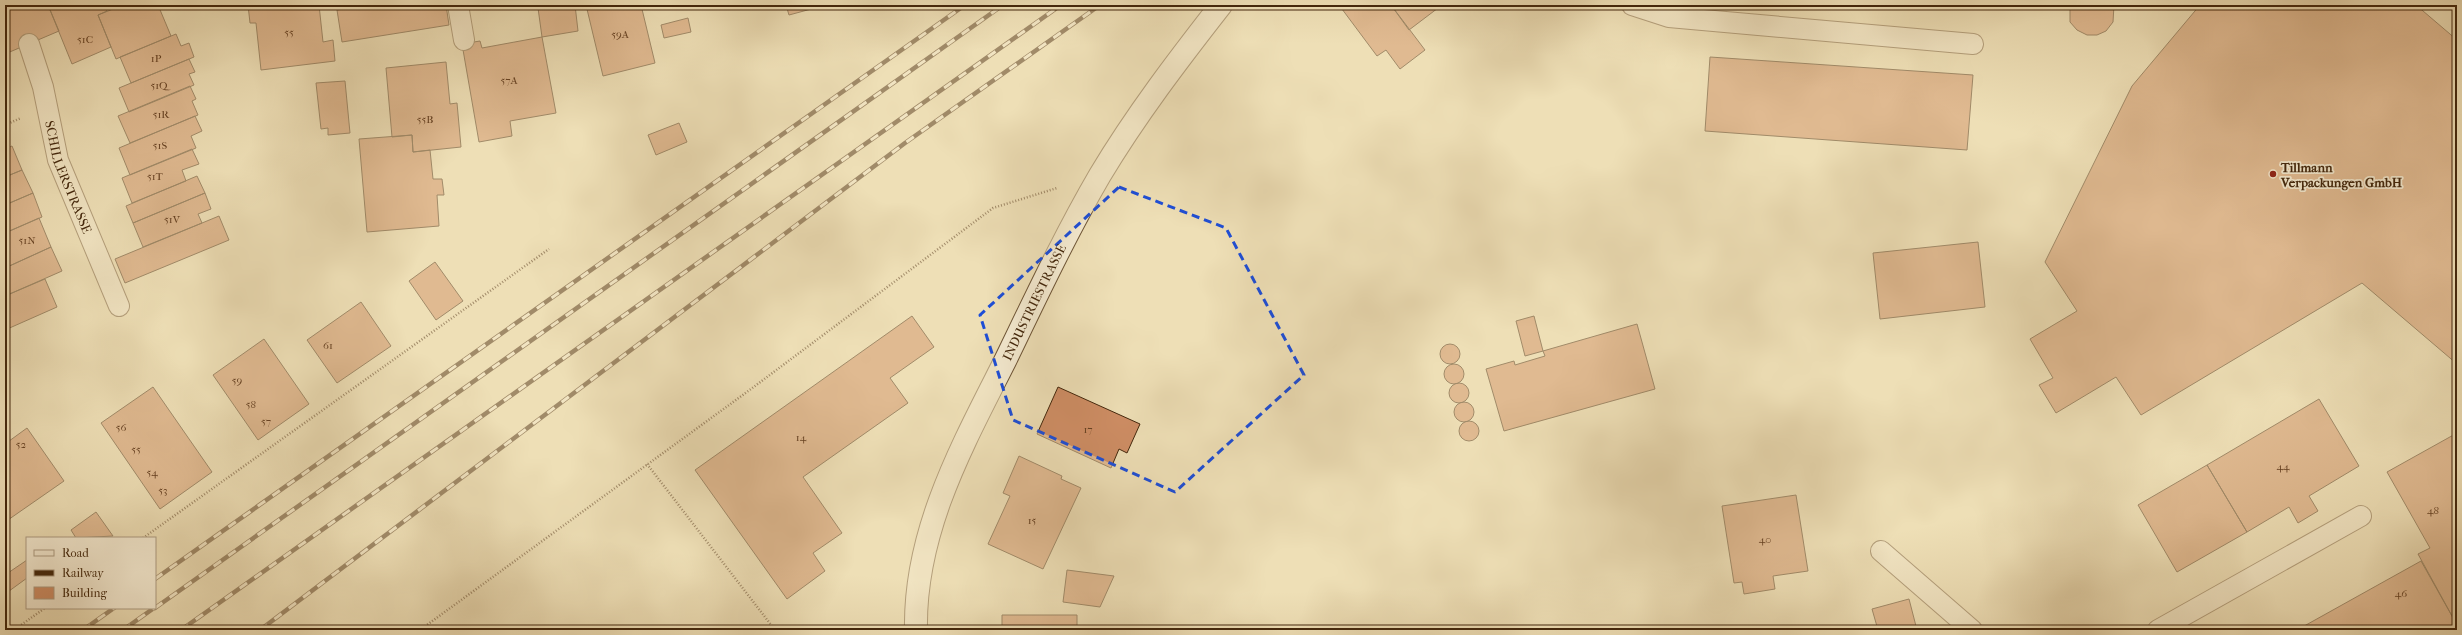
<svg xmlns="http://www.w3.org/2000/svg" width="2462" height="635" viewBox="0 0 2462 635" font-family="'IM FELL French Canon',serif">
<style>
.building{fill:#cf8e65;stroke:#43270c}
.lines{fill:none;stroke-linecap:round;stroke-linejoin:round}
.service-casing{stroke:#6e5536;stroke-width:22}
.minor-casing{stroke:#6e5536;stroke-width:24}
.path{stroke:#43270c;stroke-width:2.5;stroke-dasharray:1 2;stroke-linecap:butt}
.service{stroke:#f4ead0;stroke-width:20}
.minor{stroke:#f4ead0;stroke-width:22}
.rail-casing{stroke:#43270c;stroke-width:4.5}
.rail{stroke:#f4ead0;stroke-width:3;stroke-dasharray:9;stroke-linecap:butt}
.marked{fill:none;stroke:#1d4ed8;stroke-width:3;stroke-dasharray:8 5;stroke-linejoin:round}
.poi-dot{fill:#8f2418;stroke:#f4ead0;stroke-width:1.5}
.labels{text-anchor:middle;stroke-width:3.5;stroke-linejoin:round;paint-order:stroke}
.number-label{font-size:11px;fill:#664122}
.poi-label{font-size:13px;font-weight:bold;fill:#43270c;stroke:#f4ead0;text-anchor:start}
.street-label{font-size:13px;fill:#43270c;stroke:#f4ead0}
</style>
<rect width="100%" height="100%" fill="#eedfb6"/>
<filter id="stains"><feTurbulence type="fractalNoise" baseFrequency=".005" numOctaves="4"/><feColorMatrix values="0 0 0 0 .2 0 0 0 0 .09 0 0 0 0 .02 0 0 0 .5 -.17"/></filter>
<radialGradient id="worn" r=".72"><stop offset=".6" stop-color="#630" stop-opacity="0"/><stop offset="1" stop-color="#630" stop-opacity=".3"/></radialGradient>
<!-- building -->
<path class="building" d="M5,5H48L59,31L5,54Z
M48,5H105L107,11L98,15L111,47L72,64Z
M123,5H158L171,36L116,59L98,15Z
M248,5H319L323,42L333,40L335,61L261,70L256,23H250Z
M366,5H446L449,25L342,42L337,10Z
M558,5H575L578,31L542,37L538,8Z
M586,5H641L655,63L603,76Z
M786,5H826L789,15Z
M1339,5H1391L1425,50L1400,69L1386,50L1377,56Z
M1391,5H1442L1409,30Z
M2070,5H2114L2113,22L2106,31L2097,35H2087L2077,30L2070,22Z
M2200,5H2416L2457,40V364L2362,283L2141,415L2116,377L2056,413L2039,385L2053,378L2030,339L2077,311L2045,262L2132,86Z
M688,18L691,32L664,38L661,25Z
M176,34L181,46L189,43L194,57L131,83L120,57Z
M542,37L556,113L510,121L512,136L479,142L462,44L480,41L482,48Z
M1710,57L1973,75L1967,150L1705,131Z
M189,59L195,72L189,74L194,85L129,112L119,88Z
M446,62L450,104L457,103L461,147L413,152L412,135L392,137L386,68Z
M345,81L350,133L328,135V128L321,129L316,83Z
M190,86L196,99L192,101L198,115L130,143L118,116Z
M195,116L202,131L191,136L196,148L130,175L119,148Z
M679,123L687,142L656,155L648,135Z
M412,135L413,152L430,150L433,179H442L444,195H437L439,226L367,232L359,139Z
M12,146L22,170L5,177V149Z
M192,149L199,164L182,170L186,181L132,203L122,178Z
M22,170L33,193L5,205V177Z
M197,176L205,193L133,223L126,206Z
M33,193L42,217L5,233V205Z
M205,193L211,209L198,214L202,223L143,247L133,223Z
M219,216L229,240L125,283L115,259Z
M39,218L51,247L5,268V233Z
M1978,242L1985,307L1880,319L1873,253Z
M51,247L62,271L5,296V268Z
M435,262L463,301L436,320L409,281Z
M45,279L57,307L5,330V296Z
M361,302L391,346L337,383L307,340Z
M912,316L934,347L890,378L908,403L803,477L842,533L813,553L825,571L787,599L695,470Z
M1534,316L1543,351L1525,356L1516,321Z
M1637,324L1655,389L1504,431L1486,369L1514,361L1515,365L1545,356L1543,351Z
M264,339L309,404L258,440L213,375Z
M1440 354a10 10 0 1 1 20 0a10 10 0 1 1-20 0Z
M1444 374a10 10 0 1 1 20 0a10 10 0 1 1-20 0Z
M1449 393a10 10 0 1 1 20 0a10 10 0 1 1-20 0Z
M153,387L212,472L160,509L101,423Z
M1058,387L1140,424L1127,453L1119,449L1111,468L1037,434Z
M2319,399L2359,466L2309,496L2318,511L2298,523L2289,507L2247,532L2207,465Z
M1454 412a10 10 0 1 1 20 0a10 10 0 1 1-20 0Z
M1459 431a10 10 0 1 1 20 0a10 10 0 1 1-20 0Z
M27,428L64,481L5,522V444Z
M2457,433V625L2418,554L2430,548L2387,472Z
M1019,456L1062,476L1061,479L1081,488L1043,569L988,544L1010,496L1003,493Z
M2207,465L2247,532L2177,572L2138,505Z
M1796,495L1808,571L1773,576L1775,589L1744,594L1742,582L1734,583L1722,506Z
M96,512L113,536L76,538L71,530Z
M27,560V578L5,594V575Z
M2421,561L2457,625V630H2297Z
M1067,570L1114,576L1100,607L1063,602Z
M1909,599L1917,630H1878L1872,609Z
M1002,615H1077V630H1002Z"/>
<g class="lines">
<defs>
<g id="service">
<path d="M458,5L464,40"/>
<path d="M1632,5L1669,17L1973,44"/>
<path id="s1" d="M29,44L43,87L58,160L119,306"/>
<path d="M1881,551L1972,630"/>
<path d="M2158,630L2361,516"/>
</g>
<g id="minor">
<path id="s2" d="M916,630C914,532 962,446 1005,361C1035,299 1065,235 1100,175C1136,115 1178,60 1221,5"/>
</g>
</defs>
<!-- service casing -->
<use href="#service" class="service-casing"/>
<!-- minor casing -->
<use href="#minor" class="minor-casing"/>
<!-- path -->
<path class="path" d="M5,125L21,118
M647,464L775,630
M143,538L549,249
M14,630L45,608
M420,630L751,389L993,208L1057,188"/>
<!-- service -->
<use href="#service" class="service"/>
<!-- minor -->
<use href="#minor" class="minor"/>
<defs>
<path id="rail" d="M155,579L965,5
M155,608L1003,5
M83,630L114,608
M123,630L154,608
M181,630L1061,5
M260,630L905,143L1100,5"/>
</defs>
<!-- rail casing -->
<use href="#rail" class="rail-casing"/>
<!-- rail -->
<use href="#rail" class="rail"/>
</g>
<!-- marked area -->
<path d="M0 0H2462V635H0ZM1119,187L1226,228L1304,375L1175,492L1013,420L980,315Z" fill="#eedfb6" fill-opacity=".55" fill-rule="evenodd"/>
<path class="marked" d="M1119,187L1226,228L1304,375L1175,492L1013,420L980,315Z"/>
<!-- markers -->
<circle class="poi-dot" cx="2273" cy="174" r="4"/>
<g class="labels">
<!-- number labels -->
<g class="number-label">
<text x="289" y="36">55</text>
<text x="620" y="38">59A</text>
<text x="85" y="43">51C</text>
<text x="156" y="62">1P</text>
<text x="509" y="84">57A</text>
<text x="159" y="89">51Q</text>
<text x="161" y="118">51R</text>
<text x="425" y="123">55B</text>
<text x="160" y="149">51S</text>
<text x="155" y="180">51T</text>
<text x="172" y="223">51V</text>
<text x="27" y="244">51N</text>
<text x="328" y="349">61</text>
<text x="237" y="384">59</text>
<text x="251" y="408">58</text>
<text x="266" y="425">57</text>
<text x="121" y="431">56</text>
<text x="1088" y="433">17</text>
<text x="801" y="441">14</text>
<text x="21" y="448">52</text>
<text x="136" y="453">55</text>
<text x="2283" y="470">44</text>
<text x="152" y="476">54</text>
<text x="163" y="494">53</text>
<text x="2433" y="514">48</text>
<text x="1032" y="524">15</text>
<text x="1765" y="543">40</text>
<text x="2401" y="597">46</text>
</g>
<!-- poi labels -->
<g class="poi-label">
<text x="2281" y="172">Tillmann<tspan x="2281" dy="15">Verpackungen GmbH</tspan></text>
</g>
<!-- street labels -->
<g class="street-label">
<text dy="5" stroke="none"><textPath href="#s1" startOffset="139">SCHILLERSTRASSE</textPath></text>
<text dy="5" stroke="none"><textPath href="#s2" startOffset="352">INDUSTRIESTRASSE</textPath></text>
</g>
</g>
<!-- margin -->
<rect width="2462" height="635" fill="none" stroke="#eedfb6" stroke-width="20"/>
<rect x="6" y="6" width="2450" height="623" fill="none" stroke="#43270c" stroke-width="2"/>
<rect x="10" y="10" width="2442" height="615" fill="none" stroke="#43270c"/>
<!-- legend -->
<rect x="26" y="537" width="130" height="72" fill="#f4ead0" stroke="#ad9c82"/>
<rect x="34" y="550" width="20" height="6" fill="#f4ead0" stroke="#ad9c82"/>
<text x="62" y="557" font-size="12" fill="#43270c">Road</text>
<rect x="34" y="570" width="20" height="6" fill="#43270c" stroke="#ad9c82"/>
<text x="62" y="577" font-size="12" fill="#43270c">Railway</text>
<rect x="34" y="587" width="20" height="12" fill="#cf8e65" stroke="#ad9c82"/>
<text x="62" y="597" font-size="12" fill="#43270c">Building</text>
<rect width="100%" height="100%" filter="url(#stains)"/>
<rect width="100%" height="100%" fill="url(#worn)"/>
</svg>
